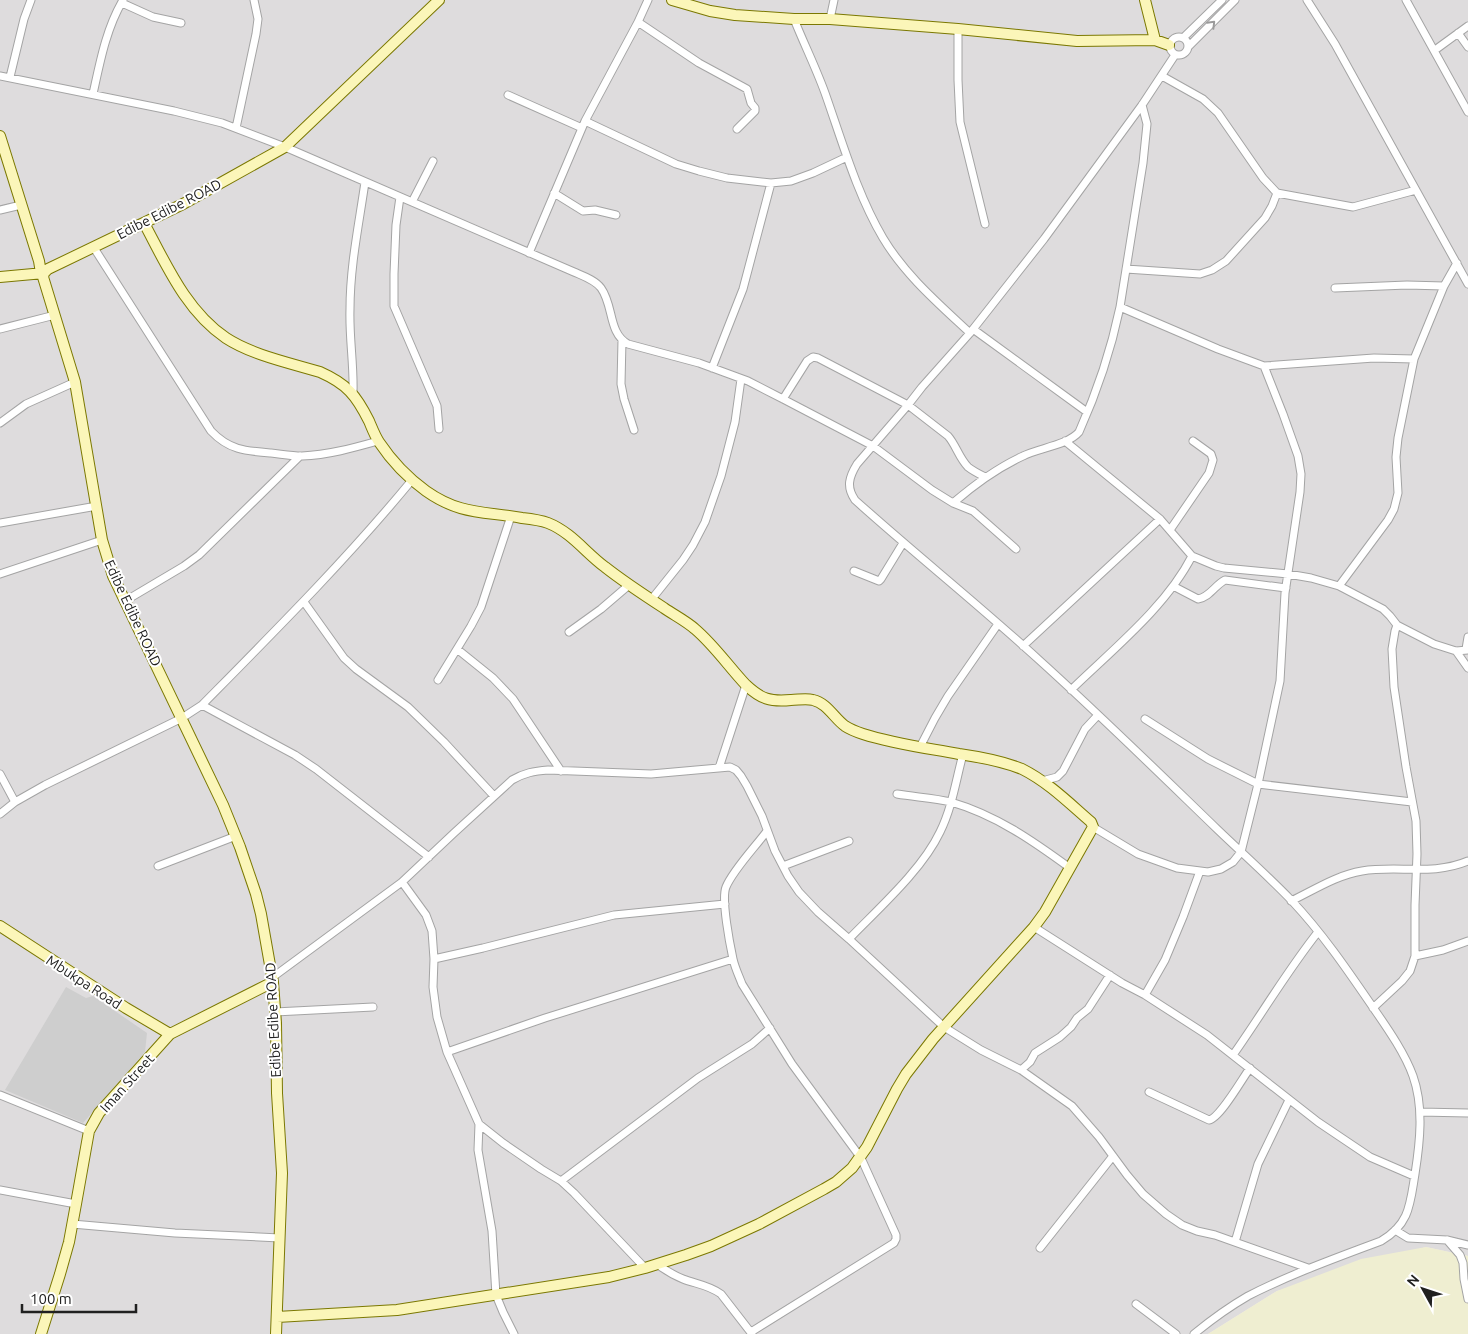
<svg xmlns="http://www.w3.org/2000/svg" width="1468" height="1334" viewBox="0 0 1468 1334" font-family="Ubuntu,sans-serif">
<style>
.residential{fill:#dedcdd}
.religious{fill:#cecece}
.farmland{fill:#efeed1}
.lines{fill:none;stroke-linecap:round;stroke-linejoin:round}
.street-casing{stroke:#a4a4a4;stroke-width:9}
.secondary-casing{stroke:#7b7802;stroke-width:12}
.street{stroke:#fff;stroke-width:7}
.secondary{stroke:#fbf6b9;stroke-width:10}
.oneway{stroke:#9b9b9b}
.labels{text-anchor:middle;stroke-width:4;stroke-linejoin:round;paint-order:stroke}
.street-label{font-size:14px;fill:#202020;stroke:#fff}
</style>
<rect width="100%" height="100%" fill="#f0ebe6"/>
<!-- residential -->
<path class="residential" d="M0,0H1468V1256L1426,1247L1277,1291L1208,1334H0Z"/>
<!-- religious -->
<path class="religious" d="M66,987L86,998L93,996L147,1033L145,1052L83,1123L5,1090Z"/>
<!-- farmland -->
<path class="farmland" d="M1426,1247L1468,1256V1334H1208L1277,1291L1361,1259Z"/>
<g class="lines">
<defs>
<path id="street" d="M1307,0L1335,44L1468,284
M1406,0L1468,112
M122,3L153,17L181,23
M794,19C804,44 816,68 825,93C842,141 857,194 883,238C905,275 939,304 970,333
M830,19L834,0
M638,22L699,63L747,89L751,103L755,108V111L737,129
M958,29V80L960,122L985,224
M1458,33L1468,47
M1170 46a9 9 0 1 1 18 0a9 9 0 1 1-18 0Z
M1183,38L1222,0
M1188,47L1235,0
M1435,50L1468,26
M1175,55L1142,105L1044,239L970,333L922,387L908,405L857,464C849,477 846,487 855,500C915,554 978,604 1038,659C1099,714 1158,772 1217,829C1242,853 1268,876 1292,901C1322,933 1346,968 1370,1003C1385,1025 1404,1051 1413,1076C1424,1107 1420,1142 1415,1174C1410,1204 1410,1224 1381,1241C1336,1258 1291,1274 1248,1296C1229,1307 1211,1320 1194,1334
M0,76L174,111L222,123L285,147L574,272C583,276 595,280 601,288C614,306 608,333 628,344L699,363L748,381L783,399L873,446L932,490L953,503L973,511L1016,549
M1162,76L1203,99L1218,113L1263,178L1277,193L1353,207L1416,190
M10,77L24,19L31,0
M93,94C100,62 106,29 123,0
M508,95L582,128
M585,121L676,164L699,171L727,178L771,183L791,181L813,173L847,157
M236,128L256,34L258,19L254,0
M554,193L583,211L595,210L616,215
M400,197L396,225L394,274V306L437,406L439,429
M412,202L433,161
M0,210L21,205
M94,248L211,431C229,450 245,451 271,453C281,454 291,456 302,456C328,455 353,448 378,441
M529,253L585,121L638,22L648,0
M1126,269L1200,274L1212,270L1226,261L1265,218L1272,206L1277,193
M1335,288L1407,285L1444,286
M1120,307L1218,349L1264,366L1374,358L1414,359
M0,329L55,315
M973,329L1087,412
M622,340L621,384L624,399L634,430
M712,368L743,289L771,183
M353,393C354,365 349,337 350,309C350,266 359,224 365,182
M783,399L807,361L813,357L818,358L908,405L948,436C956,445 959,458 968,467C973,471 979,474 985,477
M0,423L26,404L75,382
M1065,441L1160,519L1192,556L1216,566L1224,568L1288,574L1311,578L1339,586L1383,609L1390,616L1397,625L1434,644L1456,651L1468,650
M953,503C975,484 997,468 1023,456C1039,448 1068,445 1079,432C1097,392 1111,350 1120,307L1143,163L1147,124L1142,105
M0,523L97,506
M1170,530L1209,473L1213,460L1211,454L1193,441
M854,571L879,581L881,579L903,543
M0,574L102,540
M1173,586L1198,599C1210,597 1215,585 1225,580L1286,588
M1339,586L1388,520L1394,509L1398,493L1396,457L1398,438L1414,359L1444,286L1457,263
M651,600L683,560L693,545L705,522L721,476L735,422L741,379
M125,601L184,566L199,555L300,456
M304,602L344,658L356,669L408,707L444,742L494,796
M569,632L601,609L629,585
M1023,646L1160,519
M457,649L493,678L513,699L561,771
M1466,649L1468,637
M1456,651L1468,668
M438,680L471,626L481,607L511,516
M1071,690C1112,650 1166,607 1192,556
M202,705L295,755L316,769L429,857
M1145,719L1208,759L1258,784L1412,802
M920,747L935,718L948,696L998,624
M719,768L746,685
M0,774L15,802
M1042,781L1057,777L1063,771L1085,729L1098,715
M897,794C915,797 934,798 951,802C996,815 1033,841 1070,868
M0,814L15,802L45,785L182,718L202,705C274,632 347,559 412,480
M1093,827L1138,854L1177,868L1208,872L1221,869L1233,862L1241,852L1258,784L1280,681L1285,593L1300,492L1301,474L1298,456L1283,414L1264,366
M158,866L236,836
M783,866L849,841
M402,882L426,915L432,931L434,959L433,987L437,1017L447,1052L479,1124L503,1143L541,1169L561,1181L574,1193L645,1268
M1291,901C1314,890 1337,875 1362,871C1397,865 1433,876 1468,861
M1034,927L1122,983L1145,995L1207,1035L1318,1122L1370,1157L1414,1176
M849,939C879,908 922,870 940,832C952,808 956,780 963,754
M1415,956L1443,950L1468,941
M434,959L483,948L614,915L725,904
M273,977L402,882L454,833L512,780C524,773 534,771 548,770L651,774L730,767L736,770L741,776L747,786L762,816L775,851L788,876L799,892L818,912L849,939L944,1027L981,1050L1021,1070L1072,1106L1099,1137L1127,1175L1143,1194L1166,1214L1182,1225L1197,1231L1215,1235L1308,1268
M1145,995L1165,960L1183,917L1200,871
M1373,1008L1402,981L1410,971L1415,956V905L1417,854L1416,821L1406,767L1394,687L1392,649L1395,631L1397,625
M275,1012L373,1007
M447,1052L545,1018L733,959
M1233,1055C1262,1014 1287,971 1318,932
M1021,1070L1030,1062L1035,1053L1060,1037L1071,1027L1077,1018L1088,1009L1110,975
M1149,1092L1209,1120C1220,1118 1242,1079 1250,1068
M0,1095L89,1131
M1420,1112L1468,1113
M479,1124L478,1150L492,1231L496,1295L503,1312L514,1334
M561,1181L698,1078L752,1044L770,1028
M0,1190L76,1204
M72,1224L175,1233L280,1238
M1395,1230L1408,1238L1447,1240L1468,1245
M1447,1240L1460,1255L1463,1263L1464,1279L1468,1299
M1235,1242L1258,1164L1289,1100
M1040,1248L1113,1156
M657,1264C665,1270 673,1275 683,1279C696,1284 709,1285 721,1294L752,1334
M1136,1304L1176,1334
M751,1332L894,1243L896,1239V1235L861,1158L792,1064L742,984C739,976 735,968 733,959C730,945 721,899 726,887C733,870 756,846 767,831"/>
<path id="secondary" d="M672,0L710,11L735,15L794,19H830L958,29L1077,41L1155,40L1169,45
M1145,0L1155,40
M0,136L39,261L41,273
M144,223C166,264 186,311 226,338C252,355 290,363 320,372C347,384 356,395 369,421C372,428 375,436 379,442C391,460 408,478 426,491C460,515 484,511 522,518C531,519 540,520 548,523C571,532 586,553 605,567C624,582 644,595 664,608C674,615 686,621 695,629C714,645 729,667 746,685C761,699 770,702 791,700C798,700 806,698 813,700C827,703 834,718 845,726C851,730 857,732 863,734C894,744 927,748 959,754C980,757 1002,761 1022,769C1048,782 1069,803 1091,822L1093,827L1045,912L1034,927L933,1039L906,1074L897,1089L867,1147L852,1168L836,1182L824,1189L759,1224L711,1246L686,1255L645,1268L609,1277L397,1310L277,1317
M0,277L44,273
M0,926L126,1008L170,1034
M41,1334L60,1274L69,1242L76,1204L89,1131L99,1113L170,1034L273,982
M276,1334L282,1173L277,1093L276,1023L273,982L261,914L256,894L240,847L223,805L113,576L102,540L75,382L43,277L44,273L48,269L183,204L285,147L439,0"/>
</defs>
<!-- street casing -->
<use href="#street" class="street-casing"/>
<!-- secondary casing -->
<use href="#secondary" class="secondary-casing"/>
<!-- street -->
<use href="#street" class="street"/>
<!-- secondary -->
<use href="#secondary" class="secondary"/>
</g>
<!-- one-way arrows -->
<defs><path id="oneway-chevron" d="M-2-3.5L2.5 0L-2 3.5" fill="none" stroke-width="1.6" stroke-linecap="round" stroke-linejoin="round" transform="scale(1.25)"/></defs>
<use class="oneway" href="#oneway-chevron" transform="translate(1212 24) rotate(-45)"/>
<g class="labels">
<!-- street labels -->
<g class="street-label">
<text transform="translate(169 209) rotate(-27)" y="5">Edibe Edibe ROAD</text>
<text transform="translate(133 613) rotate(65)" y="5">Edibe Edibe ROAD</text>
<text transform="translate(84 982) rotate(33)" y="5">Mbukpa Road</text>
<text transform="translate(273 1020) rotate(-93)" y="5">Edibe Edibe ROAD</text>
<text transform="translate(127 1083) rotate(-48)" y="5">Iman Street</text>
</g>
</g>
<!-- north arrow -->
<g transform="translate(1423 1289) rotate(310)" stroke="#ffffff" stroke-width="4" paint-order="stroke">
<path d="M0-4L9 19L0 12L-9 19Z" fill="#202020"/>
<text y="-8" font-size="14" font-weight="bold" text-anchor="middle" fill="#202020">N</text>
</g>
<!-- scale -->
<path d="M22 1304v8h114v-8" fill="none" stroke="#202020" stroke-width="2.5"/>
<text x="30" y="1304" font-size="15" fill="#202020" stroke="#ffffff" stroke-width="4" paint-order="stroke">100 m</text>
</svg>
